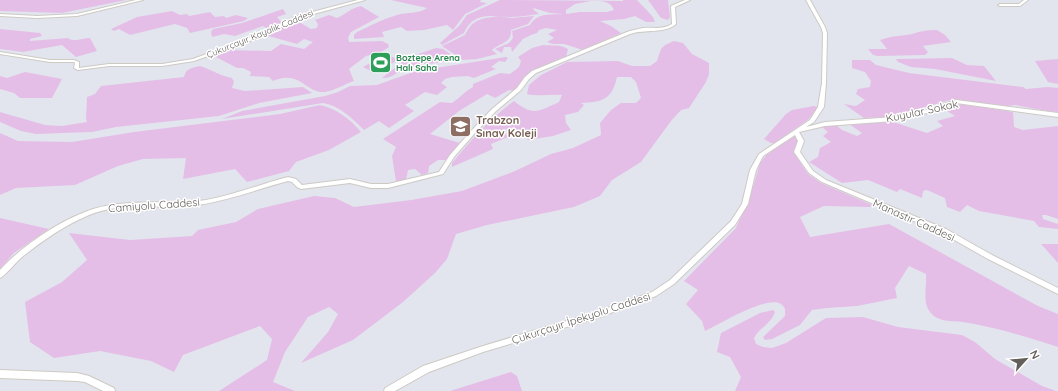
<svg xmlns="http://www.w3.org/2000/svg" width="1058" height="391" viewBox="0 0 1058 391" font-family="Quicksand,sans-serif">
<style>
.green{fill:#e5bee7;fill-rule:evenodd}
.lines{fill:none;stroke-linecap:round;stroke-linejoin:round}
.secondary-casing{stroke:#cdcac4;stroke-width:2}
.secondary{fill:#fff;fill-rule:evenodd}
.labels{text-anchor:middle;stroke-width:3;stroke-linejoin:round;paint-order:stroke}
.far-street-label{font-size:9px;fill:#645f5b;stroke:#fff}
.far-leisure-label{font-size:9px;font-weight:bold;fill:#27864d;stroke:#fff;text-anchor:start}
.street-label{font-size:11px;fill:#645f5b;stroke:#fff}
.education-label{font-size:11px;font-weight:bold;fill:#785e54;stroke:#fff;text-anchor:start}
</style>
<rect width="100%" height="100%" fill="#e2e5ee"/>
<!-- green -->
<path class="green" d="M0,0H126L62,13L0,11Z
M391,0H481L480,2L487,3L465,14L453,30L447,25L424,30L407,31L401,27L382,32L384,37L354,39V35L357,32C370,26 383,19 397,15C407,12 419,14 427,8Z
M500,0L623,1V0H637L653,17L655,22H646L635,16L624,19L600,21L611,26L621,33L583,50L564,44H553L547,42L554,38L548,34L557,30L546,28L539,30L537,33L531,35L523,39L512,52L511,47H504L502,53L495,49L509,43L513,38L512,31L530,25C538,12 550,15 563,14L550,13L533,8L534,10L539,14C529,15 520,17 510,17C491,16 473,12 464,33L442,45L440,43L459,26L467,15ZM591,1C601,1 610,0 614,10L607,12H580L566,14V10L575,4Z
M648,0H668L670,17L668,20L661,18Z
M361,6L379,17L351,32L348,38L349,42L382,41L388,44L389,47L381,52L366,56L349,69L354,81C345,84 334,91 325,92C306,94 300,69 273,81L269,77L250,76L251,72L243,68H237L214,56L229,50L271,51L281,44L304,49L313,42L304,39L297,44L265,35L297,21L311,29L317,28L318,24L315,20L329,15L337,18C346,14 351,8 361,6Z
M283,9L286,14L277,17L282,23L268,29L263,26L235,36L224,34L212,37L211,32L213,29L242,23Z
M172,11L180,15L187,14L189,16L210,12L215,17L224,16L226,18L236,15L248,18L244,21L190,33L187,28L175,24L130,35L119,29L114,31L111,29L137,17Z
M498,16L512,18L534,16L528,24L511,30C512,43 500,43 492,50L497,54L477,59L463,60L442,46L465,35C473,18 482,19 498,16Z
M0,29L40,33L42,36L30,39V41L68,38C74,43 83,38 90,38L97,51L76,57L62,45L23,52L0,49Z
M937,30L945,35L951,42L923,46L928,52L925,55L878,56L873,55L868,49H887L880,40C891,36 901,36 912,34C922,31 926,30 937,30Z
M674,41L683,43L692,54L709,63V74L706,82L689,108L681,110L671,121L641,162L612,180L600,196L574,207L487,225L456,234L447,259L435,273L403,302L353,340L301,363L328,332L338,314L329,307L308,317L285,352L273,382L295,391H219L267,360L272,339L260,326L183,355L174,372L151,361L100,351L54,358L30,342L25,302L62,282L87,260L69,233L130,240L192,236L198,230L236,222L258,209L314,196L335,198L354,207L411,200L462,191L515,171L551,154L573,148L601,135L600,123L611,110L621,103H636L641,98L636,82L631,77H617C612,100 602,102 581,103L584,105L578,112L565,115L566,123L571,130L553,136L528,140L514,127L502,130L508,137L491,144L493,149L452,167V163C471,140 490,118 514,101C533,116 537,112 559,102L562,95C550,94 539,97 527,94L529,85L541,75L567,62L618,61L632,66H650L657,61L661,49L665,45Z
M543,45C551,46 561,44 568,49L566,57L533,71L515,91L509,90L495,98L487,94L459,111L430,134L460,143L446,160H438L429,166L428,173L422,175L415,169L408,170L406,180L396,182L392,156L396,147L383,139L440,102L452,103C460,98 465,91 473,87V84L500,73L510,74L519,67L521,61L518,57L532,48Z
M436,48L443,49L459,60C442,63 422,63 406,69C397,72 391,79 382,78L409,57Z
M387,54L398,60L375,73L363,67Z
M506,57L508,58L505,62L499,61L491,67L496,69L474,78L468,76L452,77L445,79L441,83L447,87L437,95L425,92L405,105L414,111L389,128L379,121L364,130C352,118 340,106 323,103L222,119L242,111L325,96L338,92L350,86L377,85L416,71Z
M952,58L967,65L984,66L996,81L935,69L911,67L898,62L896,59Z
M1058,59V84L1048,82L1035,61Z
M852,60H870L876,65L909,73L1023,87L1026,89L1048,87L1058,88V113L1015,105L1007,106L954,99L891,117L864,118L844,104L856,106L865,100L856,94L858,89L870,87L871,81L865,72L852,68Z
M200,66C213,70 218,75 232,78L234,82L232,88L245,91L303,87L312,93L259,103L219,116L116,127L92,132L36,134L21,131L0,122V112L45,125L62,126L87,122L86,119L87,97L95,94L101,86L184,77C186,68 192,68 200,66Z
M25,72L62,79L52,98H20L14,93L0,89V76L7,78Z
M962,104L1013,112L1014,127L1023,130L1058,126V219L1046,215H1042L1043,219L1058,224V229L1039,227L1034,221L979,211L967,205L960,212L947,207L945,198L927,190L923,191L922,198L900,189L897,192L868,180L842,183L809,162L818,157L820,148L831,142L823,136L828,132L821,126L835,124L842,130L857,136L862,133L849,124L893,122L927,133L943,126L937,121L955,116L944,109Z
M320,105C337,109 350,119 361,132L329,150L296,162L289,171L247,182L235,169L183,179L186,158L143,159L118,166L75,185L16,188L0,195V133L18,141L72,142L134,132L280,114Z
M814,106L818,107L809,119L775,143H771L764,139L786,114L792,110Z
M794,136L798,141L794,153L808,174L821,183L872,205L870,207L824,206L800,217L810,237L889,224L1038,306L1058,314V347C1027,337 995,327 963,322C952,321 937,322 930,312C922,302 927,286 926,274L909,266L895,288L897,298L857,306L827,308L812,310L800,325L772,339L765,340L763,337L785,316V309C784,307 783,305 781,304C767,295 720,324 705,331L702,321L686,304L698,290L684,281L736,228L753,187L760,163L767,154Z
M0,218L49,229L14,253L0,269Z
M1041,244H1058V263Z
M773,310L775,312C771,324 759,328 754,338L756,344L763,347L772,348L786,343L826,318L863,317L898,327L962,335L975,342L995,359L1042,386L1056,391H735L741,377L730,357L717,352L721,333L760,313Z
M511,372L517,376L522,391H450Z"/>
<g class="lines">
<defs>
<path id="secondary" d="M136,0H143L77,16L37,18L0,16V14L37,16L77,14Z
M358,0H365L299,18L264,36L194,61L162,66H109L78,70L74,68L75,63L74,62H50L0,54V52L50,60H74L79,62V68L109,64H162L193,59L260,34L297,16Z
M685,0H690L675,7L676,24C665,34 644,29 630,34L536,73L529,79L521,90L496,111L475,133L454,157L443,174L388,188H371L350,183L301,189L297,187L292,182L288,181C258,189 228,201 197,205C161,210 123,201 89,215C65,225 42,241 22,257C16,262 6,275 0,278V270C21,247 56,223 85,212C99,206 115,204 130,203C155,201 180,204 206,200C234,195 261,184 288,177L296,179L302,185L350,179L371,184H388L439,172L450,155L471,131L492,109L517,88L525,77L532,71L627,32C632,30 638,29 643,28C653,27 663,30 672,24L671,6Z
M806,0H810L825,27L827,33L826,83L824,107L814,122L806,127L825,122L894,117L927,110L956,100L1058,113V117L956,103L931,112L894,121L825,126L799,132L804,141L800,152L813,171L826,180L946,229L992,255L1058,288V294L988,259L942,233L822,182L809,173L794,152L798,141L795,135L763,156L756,170L748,204L735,225L674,284L656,296L597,318L483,352L429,372L395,391H384L385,388L423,366L483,346L596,312L652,292L670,280L731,221L742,204L750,170L759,154L810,120L818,107L822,83L823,33L821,27Z
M1024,0H1028L1020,6H1000L998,5L1000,4H1019Z
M0,370L77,373L89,376L114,388L115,391H103L85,382L77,381L0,378Z"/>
</defs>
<!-- secondary casing -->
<use href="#secondary" class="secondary-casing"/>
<!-- secondary -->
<use href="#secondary" class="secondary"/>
</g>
<!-- icons -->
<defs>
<symbol id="stadium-square" viewBox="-11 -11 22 22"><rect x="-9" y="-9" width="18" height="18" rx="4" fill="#2e9e5b" stroke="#fff"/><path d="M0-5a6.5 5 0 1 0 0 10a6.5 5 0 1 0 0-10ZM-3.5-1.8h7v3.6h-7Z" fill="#fff"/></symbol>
<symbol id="school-square" viewBox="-11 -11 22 22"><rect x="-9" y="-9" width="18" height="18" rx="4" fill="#8d6e63" stroke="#fff"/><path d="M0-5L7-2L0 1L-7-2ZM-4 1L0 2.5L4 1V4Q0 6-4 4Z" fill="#fff"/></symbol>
</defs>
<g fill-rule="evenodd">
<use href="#stadium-square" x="368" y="50" width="25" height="25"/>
<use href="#school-square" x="448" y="114" width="25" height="25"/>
</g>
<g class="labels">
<!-- far-street labels -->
<g class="far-street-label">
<text transform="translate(260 34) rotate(-22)" y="3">Çukurçayır Kayalık Caddesi</text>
</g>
<!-- far-leisure labels -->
<g class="far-leisure-label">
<text x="396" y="61">Boztepe Arena<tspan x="396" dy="10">Halı Saha</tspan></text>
</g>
<!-- street labels -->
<g class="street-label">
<text transform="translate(922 111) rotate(-12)" y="4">Kuyular Sokak</text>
<text transform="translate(154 205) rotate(-4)" y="4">Camiyolu Caddesi</text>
<text transform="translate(914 220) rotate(24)" y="4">Manastır Caddesi</text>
<text transform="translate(581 318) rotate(-18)" y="4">Çukurçayır İpekyolu Caddesi</text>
</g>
<!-- education labels -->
<g class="education-label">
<text x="476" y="124">Trabzon<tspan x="476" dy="13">Sınav Koleji</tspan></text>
</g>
</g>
<!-- north arrow -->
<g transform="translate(1026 359) rotate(63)" stroke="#ffffff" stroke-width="3" paint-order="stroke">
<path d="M0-3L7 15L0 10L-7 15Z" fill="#645f5b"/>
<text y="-6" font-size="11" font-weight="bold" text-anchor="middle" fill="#645f5b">N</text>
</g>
</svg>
